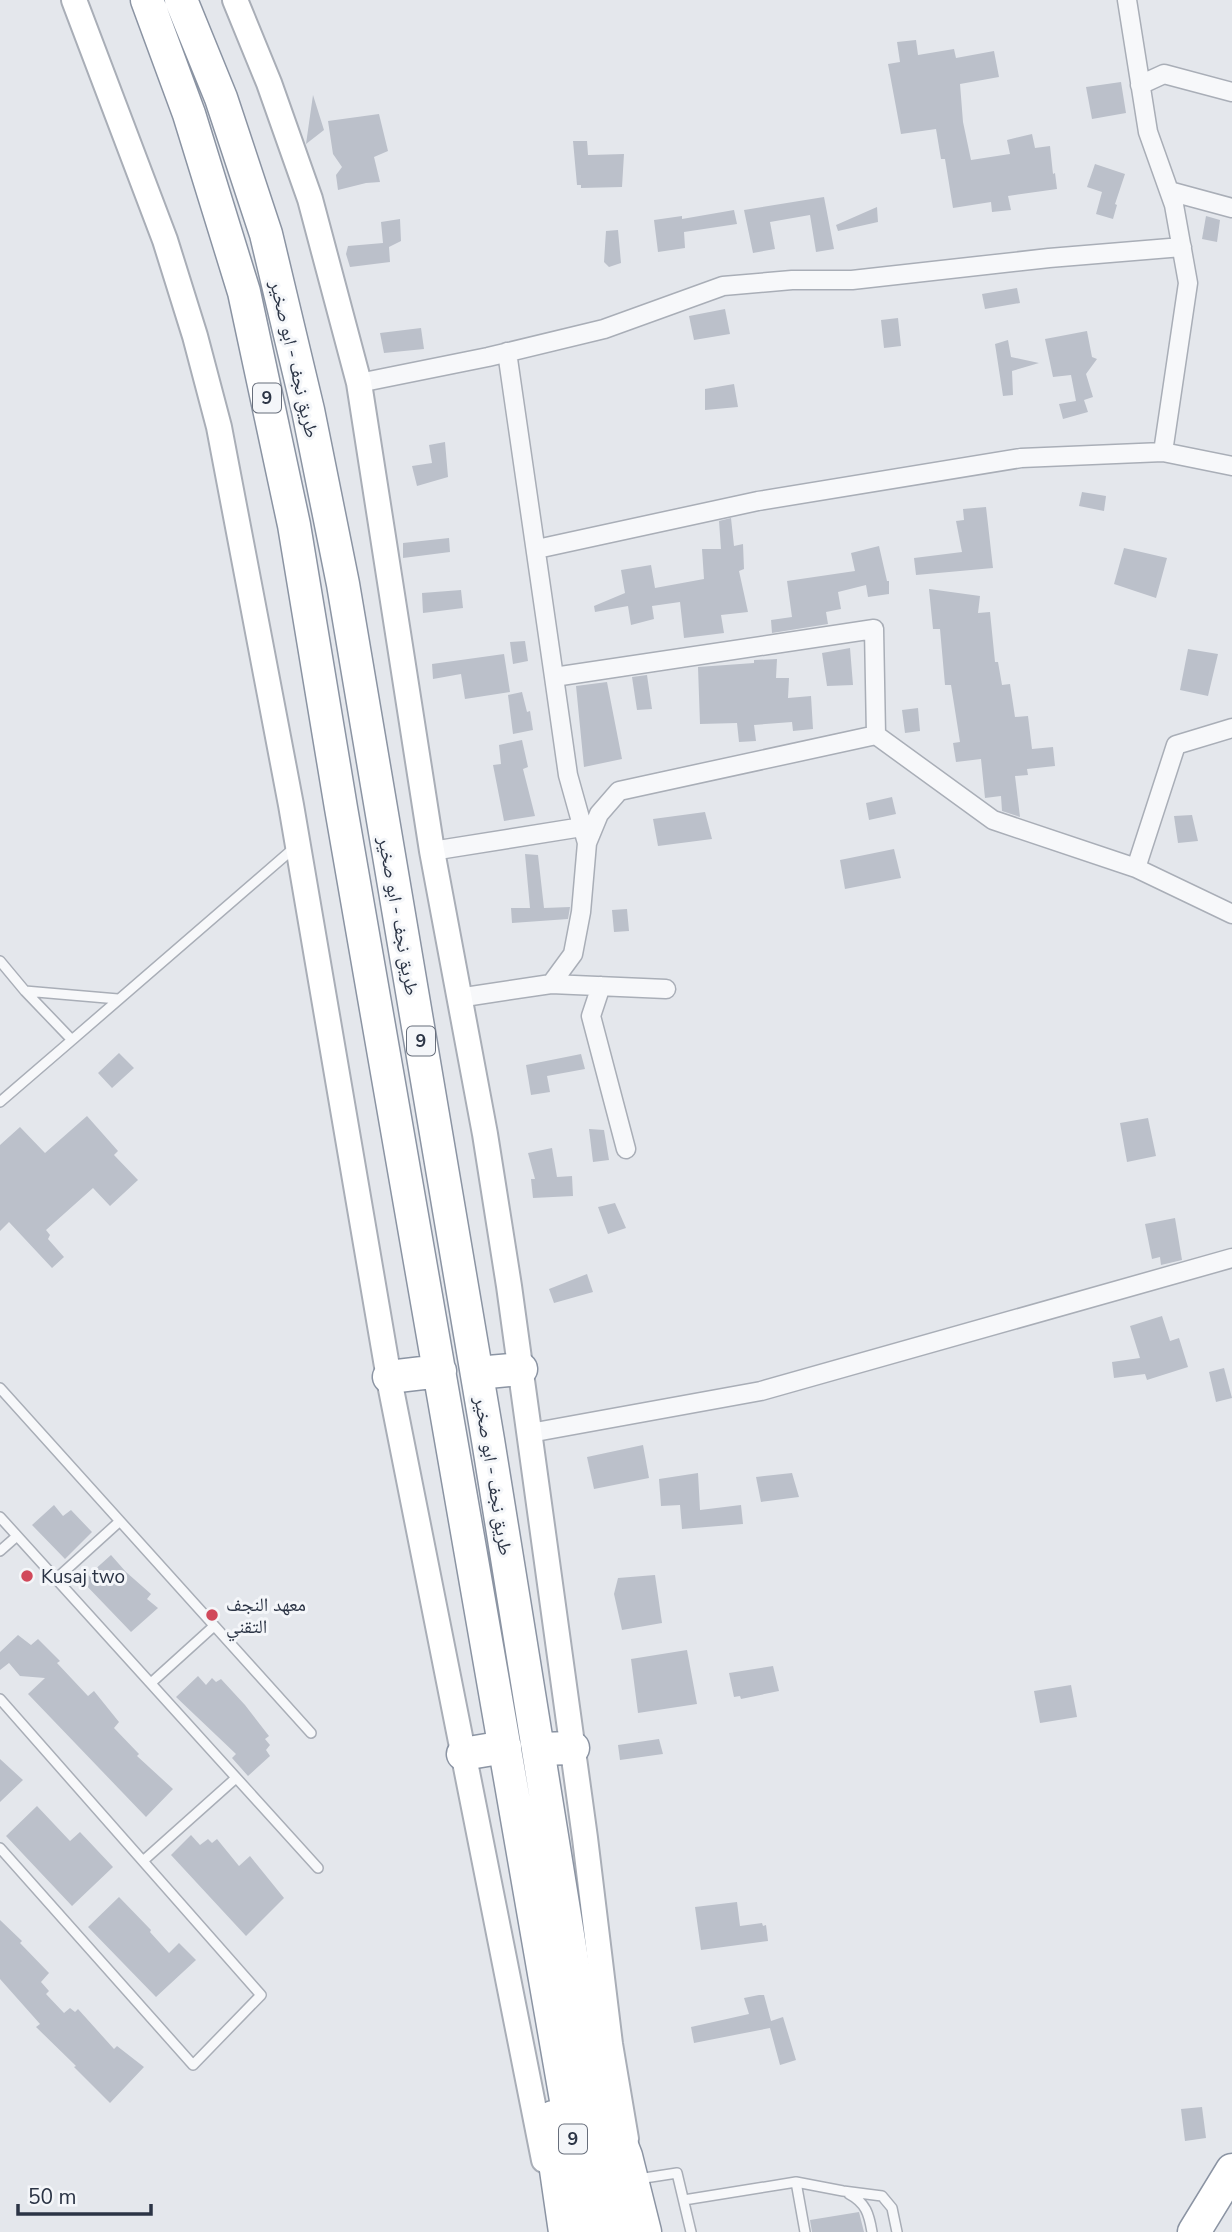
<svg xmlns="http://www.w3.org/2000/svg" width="1232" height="2232" viewBox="0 0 1232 2232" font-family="'Nunito Sans','Noto Naskh Arabic',sans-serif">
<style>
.building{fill:#bbc0ca}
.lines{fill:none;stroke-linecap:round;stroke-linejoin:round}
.lane-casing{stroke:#a9aeb7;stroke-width:12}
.street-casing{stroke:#a9aeb7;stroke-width:21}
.secondary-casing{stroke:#a9aeb7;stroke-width:28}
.highway-casing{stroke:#8b94a3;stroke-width:35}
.lane{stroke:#f7f8fa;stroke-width:9}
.street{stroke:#f7f8fa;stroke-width:18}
.secondary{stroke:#fff;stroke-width:24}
.highway{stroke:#fff;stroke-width:32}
.poi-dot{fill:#d1495b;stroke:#f4f6f9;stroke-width:2.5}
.labels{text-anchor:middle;stroke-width:6;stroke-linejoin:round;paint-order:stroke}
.shield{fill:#f4f6f9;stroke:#676e7b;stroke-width:2}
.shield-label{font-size:18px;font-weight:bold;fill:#2b3445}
.street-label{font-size:19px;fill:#2b3445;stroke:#f4f6f9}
.poi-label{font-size:19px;fill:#2b3445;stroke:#f4f6f9;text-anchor:start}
</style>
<rect width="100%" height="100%" fill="#e4e7ec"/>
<!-- building -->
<path class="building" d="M916,40L918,55L954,49L956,58L994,51L999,77L960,84L963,122L971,160L1010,154L1007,140L1032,134L1035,148L1050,146L1053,174L1055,173L1057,189L1008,196L1011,210L992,212L991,202L953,208L945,159H941L936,129L901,134L888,64L900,62L897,42Z
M1121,82L1126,113L1092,119L1086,87Z
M313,95L324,130L306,144Z
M379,114L388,151L374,157L380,182L366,183L338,190L336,175L342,167L333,154L328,121Z
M573,141H587L588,155L624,154L622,187L581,188V185H577Z
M1095,164L1125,174L1115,204L1117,205L1113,219L1096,214L1102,192L1087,187Z
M824,197L834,249L816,252L810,215L770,222L775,249L753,253L744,210Z
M877,207L878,222L838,231L836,225Z
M734,210L737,224L684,232L685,248L658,252L654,220L682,216V219Z
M1206,216L1220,220L1217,242L1202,239Z
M400,219L401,241L389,247L390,262L350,267L346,254L348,246L383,243L381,222Z
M618,230L621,263L609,267L604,262L606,231Z
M1017,288L1020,303L985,309L982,294Z
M725,309L730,334L694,340L689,316Z
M898,318L901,346L884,348L881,320Z
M421,328L424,349L384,353L380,333Z
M1087,331L1092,357L1097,359L1086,374L1093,397L1084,400L1088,412L1063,419L1059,404L1076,401L1071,375L1053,377L1045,339Z
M1008,340L1011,357L1039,363L1012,371L1013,395L1003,396L995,344Z
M734,384L738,407L705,410V389Z
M445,442L448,477L417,486L412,466L432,463L429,445Z
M1082,492L1106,496L1104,511L1079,506Z
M986,507L993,568L916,575L914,558L962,552L956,521L964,520L963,509Z
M731,518L734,546L743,544L744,569L739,571L748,612L721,615L724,633L684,638L680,602L652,606L654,619L631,625L628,606L595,612L594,606L625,593L621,570L651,565L655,588L704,579L702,549H721L719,521Z
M449,538L450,552L403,558V543Z
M879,546L887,581H889V594L868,597L866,585L838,592L841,609L826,612L828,624L772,633L771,620L792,617L787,581L855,571L851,553Z
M1124,548L1167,558L1156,598L1114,584Z
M929,589L980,596L978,613L990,612L995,662H998L1002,685L1010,684L1015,717L1028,716L1032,749L1053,747L1055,766L1027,769L1028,775L1015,776L1020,817L1002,811L1001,796L985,798L981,759L956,762L953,743L960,742L951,685H945L940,629H933Z
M461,590L463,608L423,613L422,593Z
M525,641L528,661L513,664L510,642Z
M850,648L853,685L827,686L822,653Z
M1188,649L1218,654L1208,696L1180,690Z
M504,654L510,692L465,699L461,674L433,679L432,664Z
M777,659L776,678H789L788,698L811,696L813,729L793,731L792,722L754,725L756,741L739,742L737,723L700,724L698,667L754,663V660Z
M647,675L652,709L637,710L632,677Z
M607,682L622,759L584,767L576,686Z
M522,692L527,712L530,711L533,730L513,734L508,695Z
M918,708L920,731L905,733L902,710Z
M522,740L528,767L523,769L535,816L504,821L493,765L501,764L499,745Z
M892,797L896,814L869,820L866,803Z
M705,812L712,839L658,846L653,819Z
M1192,815L1198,841L1178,843L1174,816Z
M894,849L901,878L845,889L840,860Z
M525,854L538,855L544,908L570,907L568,919L512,923L511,908H530Z
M627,909L629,931L614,932L612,910Z
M119,1053L134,1068L112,1088L98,1073Z
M581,1054L585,1069L547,1076L550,1092L531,1095L526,1065Z
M87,1116L118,1151L114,1155L138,1180L110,1206L93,1188L46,1230L50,1235L48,1239L64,1257L52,1268L9,1222L0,1231V1145L20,1127L45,1153Z
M1148,1118L1156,1156L1127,1162L1120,1123Z
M589,1129L604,1130L609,1160L593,1162Z
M552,1148L557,1177L572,1176L573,1196L533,1198L531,1179H535L528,1153Z
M615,1203L626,1228L608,1234L598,1207Z
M1175,1218L1182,1260L1161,1265L1160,1257L1152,1259L1145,1224Z
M587,1274L593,1292L554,1303L549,1289Z
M1162,1316L1170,1341L1179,1338L1188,1367L1147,1380L1145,1374L1114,1378L1112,1362L1140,1358L1130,1326Z
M1224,1368L1232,1398L1216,1402L1209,1372Z
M643,1445L649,1478L594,1489L587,1457Z
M698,1473L700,1510L741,1505L743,1524L682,1529L680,1505L661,1506L659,1479Z
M792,1473L799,1497L761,1502L756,1477Z
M54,1505L63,1516L71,1510L92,1532L65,1559L32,1525Z
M111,1555L126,1572L151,1594L147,1599L158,1608L131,1632L82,1581Z
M655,1575L662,1623L622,1630L614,1594L618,1578Z
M18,1635L31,1645L38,1639L60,1661L57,1663L88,1696L94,1691L119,1722L114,1728L139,1754L137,1756L173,1789L146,1817L28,1694L45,1678L20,1676L9,1663L0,1670V1652Z
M687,1650L697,1704L638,1713L631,1659Z
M773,1666L779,1691L741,1699L740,1696L734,1697L729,1673Z
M198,1676L206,1685L212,1678L216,1682L221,1679L245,1705L269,1736L265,1739L270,1745L266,1750L270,1756L248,1776L232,1758L236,1754L176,1697Z
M1071,1685L1077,1717L1040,1723L1034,1691Z
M659,1739L663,1754L620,1760L618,1745Z
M0,1759L23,1780L0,1802Z
M37,1806L70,1841L80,1832L113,1867L72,1906L6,1836Z
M191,1835L200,1845L208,1839L212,1843L217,1839L239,1866L250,1856L284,1898L246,1936L171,1855Z
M119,1897L151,1930L150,1932L169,1953L179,1943L196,1960L156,1997L88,1927Z
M737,1902L740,1926L762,1923L763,1926L766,1925L768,1941L701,1950L695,1907Z
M0,1920L22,1941L20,1943L49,1973L41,1982L49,1991L46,1994L64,2013L70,2008L75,2012L78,2009L114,2049L117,2046L144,2067L110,2103L74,2067L76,2066L36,2027L40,2024L0,1979Z
M759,1995H764L771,2021L783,2017L796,2060L780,2065L770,2028L694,2043L691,2027L749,2014L744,1998Z
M1202,2107L1206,2138L1185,2141L1181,2109Z
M859,2212L864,2232H812L810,2220Z"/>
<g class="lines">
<defs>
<path id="lane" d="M0,961L25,991L72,1040L294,848
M25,991L118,999
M0,1102L72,1040
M0,1388L311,1733
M0,1517L318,1868
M0,1551L17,1536
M56,1579L120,1521
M151,1683L214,1626
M0,1699L261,1995L193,2065L0,1848
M143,1861L236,1778
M638,2179L677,2173L691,2232
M796,2182L843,2191L882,2196L892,2208L897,2232
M849,2194C866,2203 869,2214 872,2232
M684,2200L796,2182L805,2232"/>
<path id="street" d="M1127,0L1148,132L1174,205L1188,283L1163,452
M1140,85L1164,74L1232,92
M1169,191L1232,208
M507,352L554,677L874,629L876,735
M359,383L488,357L604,329L723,286L792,280H852L1049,258L1182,247
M537,549L758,501L1021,458L1163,452L1232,466
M554,677L568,775L587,843
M432,851L582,827
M1136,868L1176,745L1232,728
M551,984L666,989
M601,986L591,1016L626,1149
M458,998L551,984L573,954L581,912L587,843L599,814L619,791L876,735L993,820L1136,868L1232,914
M530,1433L761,1391L1232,1258"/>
<path id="secondary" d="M74,0L165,240L195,336L219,427L291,805L390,1384L544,2160
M235,0L269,83L310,199L359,383L432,851L485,1134L509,1286L585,1838L610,2044L626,2139"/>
<path id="highway" d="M147,0L189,114L244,292L294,525L341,808L589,2232
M181,0L221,98L266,234L308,410L343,584L488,1440L616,2232
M477,1373L521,1369
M389,1377L440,1371
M538,1749L573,1748
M463,1754L505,1747
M553,2117L555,2163L565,2232
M612,2120L626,2156L645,2232
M1194,2232L1232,2170"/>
</defs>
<!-- lane casing -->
<use href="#lane" class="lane-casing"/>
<!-- street casing -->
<use href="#street" class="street-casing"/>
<!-- secondary casing -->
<use href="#secondary" class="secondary-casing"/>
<!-- highway casing -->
<use href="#highway" class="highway-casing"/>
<!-- lane -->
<use href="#lane" class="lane"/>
<!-- street -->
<use href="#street" class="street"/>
<!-- secondary -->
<use href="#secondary" class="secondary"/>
<!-- highway -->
<use href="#highway" class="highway"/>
</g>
<!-- markers -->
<g class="poi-dot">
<circle cx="27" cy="1576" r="7"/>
<circle cx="212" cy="1615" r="7"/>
</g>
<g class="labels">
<!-- shield labels -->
<g class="shield">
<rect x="253" y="383.5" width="28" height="29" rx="5"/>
<rect x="407" y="1026.5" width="28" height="29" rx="5"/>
<rect x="559" y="2124.5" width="28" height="29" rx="5"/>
</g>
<g class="shield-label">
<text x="267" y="404">9</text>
<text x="421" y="1047">9</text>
<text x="573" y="2145">9</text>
</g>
<!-- street labels -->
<g class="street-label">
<text transform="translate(295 359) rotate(77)" y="7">طريق نجف - ابو صخير</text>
<text transform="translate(399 916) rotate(80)" y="7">طريق نجف - ابو صخير</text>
<text transform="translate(494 1476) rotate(81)" y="7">طريق نجف - ابو صخير</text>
</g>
<!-- poi labels -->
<g class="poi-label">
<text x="41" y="1583">Kusaj two</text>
<text x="226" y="1611">معهد النجف<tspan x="226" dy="22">التقني</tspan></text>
</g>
</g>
<!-- scale -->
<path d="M18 2204v10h133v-10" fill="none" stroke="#2b3445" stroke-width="3.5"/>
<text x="28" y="2204" font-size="21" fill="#2b3445" stroke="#f4f6f9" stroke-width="5" paint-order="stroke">50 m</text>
</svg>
